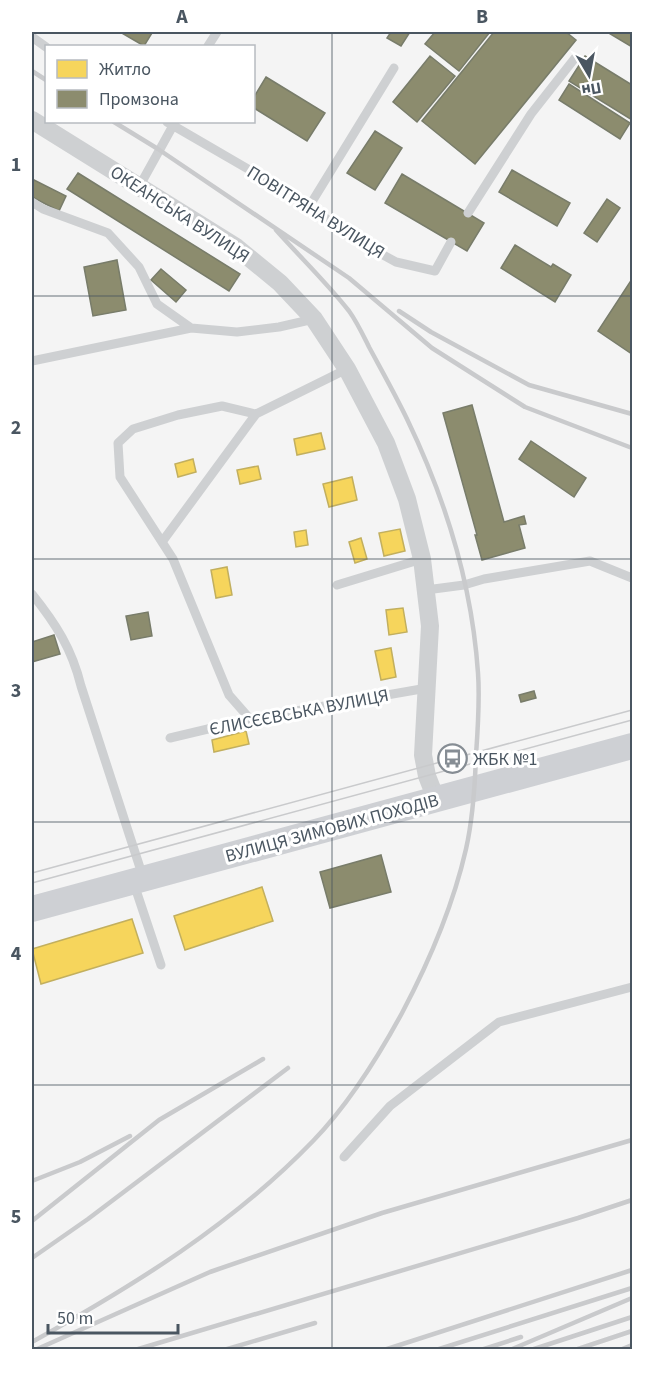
<svg xmlns="http://www.w3.org/2000/svg" width="664" height="1381" viewBox="0 0 664 1381" font-family="'Source Sans 3',sans-serif">
<style>
.homes{fill:#f6d55c;stroke:#c2af5e;stroke-width:1.5}
.industry{fill:#8c8c6e;stroke:#787c6a;stroke-width:1.5}
.lines{fill:none;stroke-linecap:round;stroke-linejoin:round}
.service{stroke:#ced0d2;stroke-width:9}
.minor{stroke:#ced0d2;stroke-width:18}
.secondary{stroke:#ced0d4;stroke-width:26}
.tram{stroke:#c9cacc;stroke-width:1.5}
.rail{stroke:#c9cacc;stroke-width:4.5}
.grid{fill:none;stroke:#4a5661;stroke-width:1.5;stroke-opacity:0.55}
.labels{text-anchor:middle;stroke-width:6;stroke-linejoin:round;paint-order:stroke}
.street-label{font-size:18px;fill:#4a5661;stroke:#fff}
.poi-label{font-size:18px;fill:#4a5661;stroke:#fff;text-anchor:start}
.neatline{fill:none;stroke:#4a5661;stroke-width:2}
.grid-label{font-size:20px;text-anchor:middle;font-weight:bold;fill:#4a5661}
</style>
<rect width="100%" height="100%" fill="#f4f4f4"/>
<!-- homes -->
<path class="homes" d="M321,433L325,449L297,455L294,439Z
M193,459L196,472L178,477L175,464Z
M258,466L261,479L240,484L237,470Z
M352,477L357,500L329,507L323,484Z
M400,529L405,551L384,556L379,533Z
M306,530L308,545L296,547L294,532Z
M361,538L367,559L355,563L349,542Z
M227,567L232,595L216,598L211,570Z
M403,608L407,632L389,635L386,610Z
M391,648L396,677L381,680L375,651Z
M246,731L249,744L214,752L212,740Z
M262,887L273,921L185,950L174,916Z
M132,919L143,953L41,984L32,949Z"/>
<!-- industry -->
<path class="industry" d="M120,32H149L152,33L144,46Z
M391,32H410L401,46L387,38Z
M435,32H490L459,71L425,44Z
M494,32H566L576,40L475,164L422,121Z
M607,32H632V47Z
M430,56L455,76L417,122L393,102Z
M585,56L632,85V120L569,81Z
M266,77L325,113L307,141L254,108V97Z
M569,84L630,123L620,139L559,100Z
M375,131L402,148L375,190L347,173Z
M512,170L570,203L557,226L499,192Z
M78,173L240,274L229,291L67,189Z
M402,174L484,223L467,251L385,203Z
M32,179L66,196L59,211L32,197Z
M607,199L620,208L597,242L584,233Z
M515,245L551,267L553,264L571,275L555,302L501,268Z
M117,260L126,310L93,316L84,267Z
M161,269L186,290L176,302L151,280Z
M632,279V354L598,331Z
M472,405L504,522L524,516L526,524L519,525L525,548L482,560L475,535H477L443,413Z
M531,441L586,478L574,497L519,459Z
M148,612L152,636L131,640L126,616Z
M54,635L60,654L32,662V642Z
M534,691L536,698L521,702L519,695Z
M381,855L391,892L330,908L320,872Z"/>
<g class="lines">
<!-- service -->
<path class="service" d="M32,37L46,47
M208,46L217,32
M167,122L310,205L343,233L396,262L435,271L451,242
M139,187L175,122
M32,202L43,209L108,233L139,267L157,304L191,328
M310,205L394,68
M468,213L531,114L575,58
M32,361L191,328L237,332L279,327L314,319
M162,542L256,414
M337,585L422,559
M426,590L464,585L484,579L590,561L632,578
M32,594C56,624 72,649 81,686L143,877
M250,719L229,695L173,559L120,477L118,443L133,429L178,415L222,406L256,414L347,369
M170,738L250,719L427,688
M134,884L161,965
M344,1157L390,1106L499,1022L632,987"/>
<!-- minor -->
<path class="minor" d="M32,120L236,247L280,283L314,319L347,369L386,443L407,499L422,559L430,626L423,755L427,776L436,799"/>
<!-- secondary -->
<path class="secondary" d="M32,909L632,746"/>
<!-- tram -->
<path class="tram" d="M32,873L632,710
M32,883L632,720"/>
<!-- rail -->
<path class="rail" d="M32,71L46,80
M114,122L158,149L349,278L432,348L525,407L632,448
M399,311L431,332L529,385L632,414
M32,1181L80,1162L130,1136
M32,1221L159,1120L263,1059
M32,1258L88,1219L288,1068
M32,1342C133,1286 232,1225 313,1141C349,1104 377,1059 402,1013C429,962 453,906 466,849C473,818 475,786 476,755C478,727 480,700 478,673C472,585 445,498 407,419C395,394 382,371 369,347C363,335 357,322 349,311C327,283 300,257 276,230
M35,1350L210,1272L382,1213L632,1140
M135,1350L578,1218L632,1200
M224,1350L315,1323
M384,1350L632,1270
M436,1350L632,1288
M481,1350L521,1337
M510,1350L632,1298
M531,1350L632,1317
M575,1350L632,1331
M620,1350L632,1345"/>
</g>
<!-- grid -->
<path class="grid" d="M332,32V1350M32,296H632M32,559H632M32,822H632M32,1085H632"/>
<!-- icons -->
<defs>
<symbol id="bus-ring" viewBox="-11 -11 22 22"><circle r="9.5" fill="#fff" stroke="#868d94" stroke-width="1.5"/><path d="M-5-6H5V4H4V6H2V4H-2V6H-4V4H-5ZM-3.5-4V0h7V-4ZM-3.5 1.2v1.5H-2V1.2ZM2 1.2v1.5H3.5V1.2Z" fill="#868d94"/></symbol>
</defs>
<g fill-rule="evenodd">
<use href="#bus-ring" x="436" y="742" width="33" height="33"/>
</g>
<g class="labels">
<!-- street labels -->
<g class="street-label">
<text transform="translate(316 212) rotate(32)" y="6">ПОВІТРЯНА ВУЛИЦЯ</text>
<text transform="translate(180 214) rotate(33)" y="6">ОКЕАНСЬКА ВУЛИЦЯ</text>
<text transform="translate(299 712) rotate(-11)" y="6">ЄЛИСЄЄВСЬКА ВУЛИЦЯ</text>
<text transform="translate(332 828) rotate(-15)" y="6">ВУЛИЦЯ ЗИМОВИХ ПОХОДІВ</text>
</g>
<!-- poi labels -->
<g class="poi-label">
<text x="473" y="765">ЖБК №1</text>
</g>
</g>
<!-- border -->
<rect width="664" height="1381" fill="none" stroke="#ffffff" stroke-width="66"/>
<!-- legend -->
<rect x="45" y="45" width="210" height="78" fill="#ffffff" stroke="#b7bbc0" stroke-width="1.5"/>
<rect x="57" y="60" width="30" height="18" fill="#f6d55c" stroke="#b7bbc0" stroke-width="1.5"/>
<text x="99" y="75" font-size="18" fill="#4a5661">Житло</text>
<rect x="57" y="90" width="30" height="18" fill="#8c8c6e" stroke="#b7bbc0" stroke-width="1.5"/>
<text x="99" y="105" font-size="18" fill="#4a5661">Промзона</text>
<!-- north arrow -->
<g transform="translate(589 75) rotate(170)" stroke="#ffffff" stroke-width="4.5" paint-order="stroke">
<path d="M0-4.5L10 22L0 15L-10 22Z" fill="#4a5661"/>
<text y="-9" font-size="16" font-weight="bold" text-anchor="middle" fill="#4a5661">Пн</text>
</g>
<!-- scale -->
<path d="M48 1324v9h130v-9" fill="none" stroke="#4a5661" stroke-width="3"/>
<text x="57" y="1324" font-size="18" fill="#4a5661" stroke="#ffffff" stroke-width="4.5" paint-order="stroke">50 m</text>
<rect x="33" y="33" width="598" height="1315" class="neatline"/>
<g class="grid-label">
<text x="182" y="23">A</text>
<text x="482" y="23">B</text>
<text x="16" y="171">1</text>
<text x="16" y="434">2</text>
<text x="16" y="697">3</text>
<text x="16" y="960">4</text>
<text x="16" y="1223">5</text>
</g>
</svg>
